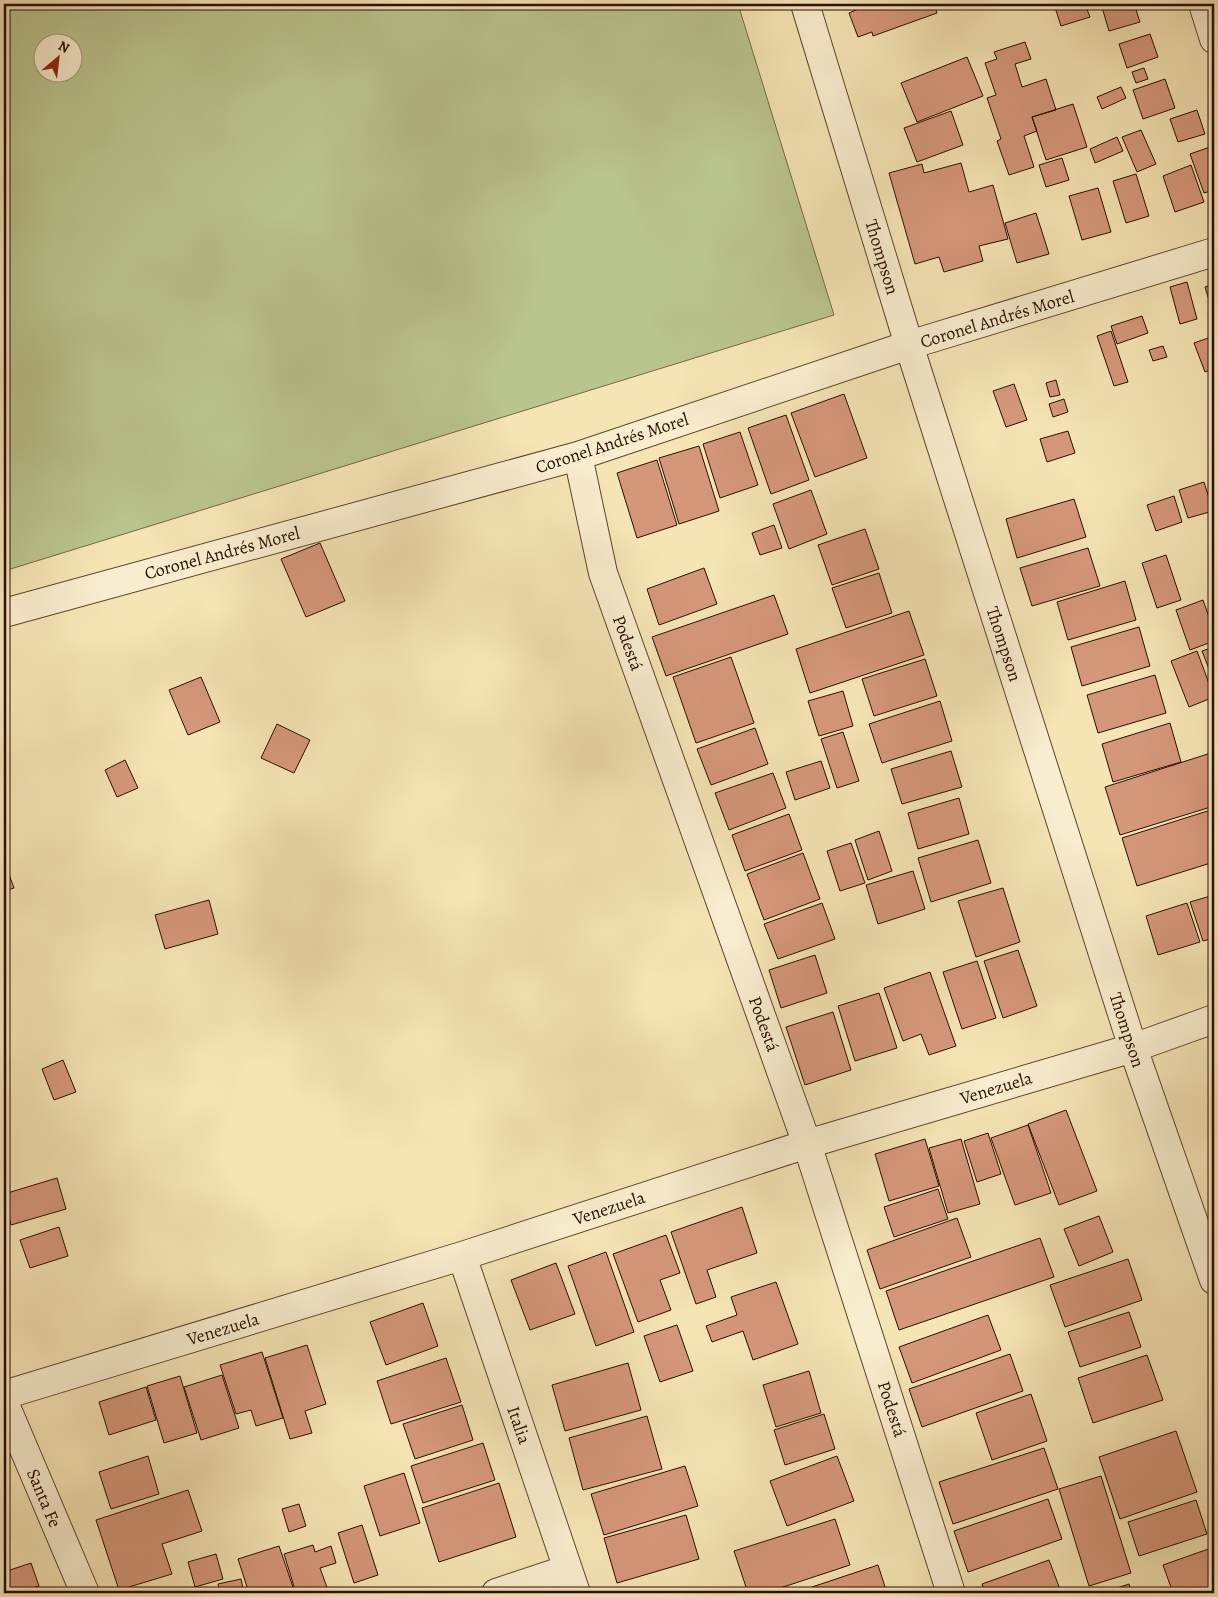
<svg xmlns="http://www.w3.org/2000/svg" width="1218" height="1597" viewBox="0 0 1218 1597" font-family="Alegreya,serif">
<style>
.garden{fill:#bac48e;stroke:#726947;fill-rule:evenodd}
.building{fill:#d5977a;stroke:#2b0e00}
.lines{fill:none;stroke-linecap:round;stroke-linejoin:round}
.minor-casing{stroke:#5e442d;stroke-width:30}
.minor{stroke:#f8edce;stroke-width:28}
.labels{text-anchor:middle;stroke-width:5;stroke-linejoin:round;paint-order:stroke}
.street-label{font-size:18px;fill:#2b0e00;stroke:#f8edce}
</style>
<rect width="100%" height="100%" fill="#f5e4b4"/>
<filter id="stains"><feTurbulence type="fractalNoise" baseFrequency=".004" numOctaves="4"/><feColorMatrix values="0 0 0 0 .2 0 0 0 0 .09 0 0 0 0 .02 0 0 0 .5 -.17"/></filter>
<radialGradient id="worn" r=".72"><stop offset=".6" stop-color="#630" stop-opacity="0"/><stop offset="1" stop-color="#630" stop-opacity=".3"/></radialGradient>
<!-- garden -->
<path class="garden" d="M4,4H738L834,315L4,571ZM42,42H72V72H42Z"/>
<!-- building -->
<path class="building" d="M861,4H934L937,13L873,36L872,32L858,37L849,13L863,7Z
M1054,4H1085L1090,17L1061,26Z
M1101,4H1134L1140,22L1109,31Z
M1150,34L1158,57L1127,68L1119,44Z
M1025,42L1031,59L1015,64L1022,87L1046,79L1056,110L1032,117L1037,131L1024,136L1034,167L1009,175L997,141L1001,139L987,98L996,95L985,63L997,59L994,52Z
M967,57L983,96L917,122L901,83Z
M1144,68L1148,79L1136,83L1132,72Z
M1165,79L1175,108L1143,119L1133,90Z
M1121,87L1126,98L1102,109L1097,97Z
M1073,104L1087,147L1046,160L1032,117Z
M1197,110L1205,134L1178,142L1170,119Z
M951,111L963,145L917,162L904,128Z
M1141,130L1156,164L1137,172L1122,137Z
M1117,137L1123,151L1095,163L1090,149Z
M1210,147L1214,158V190L1204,193L1190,154Z
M1062,158L1069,180L1046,187L1039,165Z
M961,163L969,192L993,185L1008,239L979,246L983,261L944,272L939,257L915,264L889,173L922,164L924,173Z
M1191,165L1204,202L1175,212L1163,176Z
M1136,174L1149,216L1126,223L1113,181Z
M1098,188L1111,232L1082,240L1069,196Z
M1036,213L1049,254L1017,263L1005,223Z
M1187,282L1197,319L1180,324L1170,287Z
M1214,284V317L1205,287Z
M1142,316L1148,333L1117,344L1111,326Z
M1111,331L1128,382L1114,386L1097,336Z
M1214,336V368L1205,372L1194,343Z
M1163,346L1167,357L1153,361L1149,350Z
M1056,380L1060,395L1050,397L1046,383Z
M1014,384L1027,420L1006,427L993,391Z
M844,394L867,458L815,477L791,413Z
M1064,399L1068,412L1053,417L1049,404Z
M786,415L809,480L771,494L748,428Z
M1068,431L1075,453L1047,462L1040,439Z
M740,432L758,485L720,498L703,444Z
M699,446L719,511L679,524L659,458Z
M657,460L677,525L637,538L617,473Z
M1204,482L1213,511L1188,518L1179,490Z
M811,490L827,534L789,549L773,504Z
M1174,496L1182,522L1156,531L1147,505Z
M1074,499L1086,537L1017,558L1006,519Z
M774,525L782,548L760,555L752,533Z
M865,529L879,569L832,585L818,545Z
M320,543L345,601L306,617L281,559Z
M1088,548L1100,586L1032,606L1020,568Z
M1166,555L1181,600L1157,608L1142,563Z
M704,568L717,604L659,625L647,589Z
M879,573L892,613L846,628L832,588Z
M1125,581L1136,620L1068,640L1057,602Z
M774,595L788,634L666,676L652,637Z
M1203,600L1214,631V641L1190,650L1176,610Z
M909,611L924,655L810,693L796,649Z
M1139,627L1150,666L1082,686L1071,647Z
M1214,647V682L1202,651Z
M1197,651L1214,697L1189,707L1171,661Z
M731,657L754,723L696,743L673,677Z
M925,659L937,696L874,716L862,679Z
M1155,675L1166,713L1098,733L1087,695Z
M201,677L220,722L188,735L169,690Z
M843,691L853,726L819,736L808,701Z
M940,701L952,741L882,763L869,724Z
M1170,723L1181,762L1113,782L1102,744Z
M277,724L310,740L294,773L261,758Z
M755,728L768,764L711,785L697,749Z
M843,732L859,781L837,788L821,739Z
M951,751L962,787L902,804L891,769Z
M1214,752V806L1120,835L1105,787Z
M125,760L138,788L117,797L105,770Z
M821,761L830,788L795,800L786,772Z
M773,773L786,808L729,830L715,793Z
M959,798L969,834L918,849L908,813Z
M1214,809V862L1137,886L1122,838Z
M789,814L802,850L745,871L732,835Z
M879,831L892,871L868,880L855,840Z
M978,840L991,883L931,902L918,858Z
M851,843L865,883L840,891L827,851Z
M803,853L820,899L764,920L747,874Z
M4,861L14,888L4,891Z
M913,871L925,909L878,924L866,885Z
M1003,888L1020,942L976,957L958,901Z
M1214,895V938L1203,941L1190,902Z
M209,900L218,934L165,949L155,915Z
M822,903L835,939L778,959L764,924Z
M1187,903L1200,942L1158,955L1146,916Z
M1018,950L1037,1006L1003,1018L984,961Z
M815,955L827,993L781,1008L769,970Z
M977,961L996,1018L962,1029L943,972Z
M930,972L956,1046L929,1055L921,1034L903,1041L884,988Z
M879,993L897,1048L855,1061L838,1006Z
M833,1012L851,1070L805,1085L786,1027Z
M63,1060L76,1092L54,1100L42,1069Z
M1066,1110L1097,1191L1059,1205L1028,1124Z
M1028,1125L1051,1193L1015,1205L991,1138Z
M988,1133L1001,1174L977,1182L964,1141Z
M925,1139L939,1186L889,1201L875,1154Z
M961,1139L980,1204L948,1213L929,1148Z
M57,1178L66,1209L11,1225L4,1200V1194Z
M938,1189L948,1219L894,1237L884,1207Z
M742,1207L757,1253L707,1270L716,1297L696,1304L671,1232Z
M1099,1216L1113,1252L1079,1266L1064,1229Z
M957,1218L971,1257L880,1289L867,1250Z
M59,1227L68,1256L30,1268L20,1240Z
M666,1235L680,1273L660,1280L671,1310L638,1322L613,1254Z
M1040,1238L1054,1277L899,1330L886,1291Z
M606,1252L634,1332L596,1346L568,1266Z
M1128,1259L1142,1300L1065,1327L1050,1285Z
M556,1263L575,1314L530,1330L511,1280Z
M776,1282L798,1344L753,1360L743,1331L712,1342L706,1326L737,1315L731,1297Z
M423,1303L438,1346L386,1365L370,1322Z
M1129,1312L1141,1347L1080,1367L1068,1332Z
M988,1315L1001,1350L912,1383L899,1347Z
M677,1325L693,1371L660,1382L644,1336Z
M307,1345L326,1404L305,1411L312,1433L290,1439L265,1358Z
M262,1352L283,1418L256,1426L251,1410L236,1414L220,1365Z
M1010,1354L1023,1391L922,1427L909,1389Z
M1147,1355L1163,1400L1093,1423L1078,1378Z
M446,1358L461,1402L391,1424L377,1381Z
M628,1363L641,1410L565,1431L552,1385Z
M809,1371L821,1413L776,1427L763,1385Z
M222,1375L239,1428L201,1440L184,1387Z
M180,1376L197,1433L164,1443L147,1386Z
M146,1387L156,1420L109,1435L99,1402Z
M1031,1394L1047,1441L992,1460L976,1413Z
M462,1405L473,1440L415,1459L403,1424Z
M824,1414L835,1449L785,1465L774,1430Z
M647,1416L662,1469L583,1490L569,1438Z
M1176,1431L1197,1492L1120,1519L1099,1457Z
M483,1443L495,1480L423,1503L411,1466Z
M1044,1448L1058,1489L953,1524L939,1482Z
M148,1456L159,1494L111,1509L99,1472Z
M837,1456L854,1501L787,1526L770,1481Z
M685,1466L698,1506L604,1535L591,1494Z
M404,1473L420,1523L380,1536L364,1486Z
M1101,1476L1131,1573L1089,1586L1059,1489Z
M499,1483L516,1537L439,1562L422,1508Z
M188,1490L202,1531L162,1544L172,1574L119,1590L96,1520Z
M1048,1499L1062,1539L968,1572L954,1531Z
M1196,1500L1207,1534L1139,1556L1128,1522Z
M299,1504L306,1526L289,1532L282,1509Z
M686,1515L699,1559L617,1583L604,1538Z
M4,1518L10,1537L4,1539Z
M835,1519L850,1565L765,1593H748L734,1551Z
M362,1525L378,1575L354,1583L338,1533Z
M313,1545L315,1552L331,1546L336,1563L320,1568L329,1593H296L284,1554Z
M279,1546L295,1593H249L238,1559Z
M1214,1547V1593H1173L1163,1565Z
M216,1554L223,1579L195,1587L188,1562Z
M1049,1560L1061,1592L985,1593L982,1584Z
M31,1563L39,1586L17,1593H4V1572Z
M878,1565L887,1593H811L809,1588Z
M241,1579L244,1593H220L218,1584Z
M1129,1584L1132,1593H1102Z"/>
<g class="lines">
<defs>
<path id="minor" d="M805,4L909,345L1133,1048L1214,1280
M1203,4L1214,39
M578,456L603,573L807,1144L951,1593
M4,613L578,456L909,345L1214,252
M462,1256L576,1593
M4,1395L462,1256L807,1144L1133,1048L1214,1019
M4,1402L85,1593
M496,1593L568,1569"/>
</defs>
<!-- minor casing -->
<use href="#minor" class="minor-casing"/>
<!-- minor -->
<use href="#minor" class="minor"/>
</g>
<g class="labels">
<!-- street labels -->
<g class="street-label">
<text transform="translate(882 257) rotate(73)" y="6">Thompson</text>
<text transform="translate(997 319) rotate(-17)" y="6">Coronel Andrés Morel</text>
<text transform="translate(612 443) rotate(-18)" y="6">Coronel Andrés Morel</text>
<text transform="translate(222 553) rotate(-15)" y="6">Coronel Andrés Morel</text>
<text transform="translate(628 643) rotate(70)" y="6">Podestá</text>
<text transform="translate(1004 644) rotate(72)" y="6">Thompson</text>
<text transform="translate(764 1024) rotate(70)" y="6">Podestá</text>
<text transform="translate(1127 1030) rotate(72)" y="6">Thompson</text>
<text transform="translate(996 1088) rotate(-17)" y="6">Venezuela</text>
<text transform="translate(609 1208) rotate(-18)" y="6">Venezuela</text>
<text transform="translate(223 1329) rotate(-17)" y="6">Venezuela</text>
<text transform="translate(892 1409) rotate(72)" y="6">Podestá</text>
<text transform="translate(519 1425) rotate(71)" y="6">Italia</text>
<text transform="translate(44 1498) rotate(67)" y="6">Santa Fe</text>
</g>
</g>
<!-- margin -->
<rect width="1218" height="1597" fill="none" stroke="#f5e4b4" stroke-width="20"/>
<rect x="5" y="5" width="1208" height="1587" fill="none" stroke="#2b0e00" stroke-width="2.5"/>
<rect x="10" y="10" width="1198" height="1577" fill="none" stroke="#2b0e00"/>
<!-- north arrow -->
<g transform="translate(58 58) rotate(28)"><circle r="24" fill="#f8edce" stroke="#a6947c"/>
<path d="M0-4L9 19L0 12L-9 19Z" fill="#8f2418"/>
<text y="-8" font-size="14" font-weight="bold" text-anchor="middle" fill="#2b0e00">N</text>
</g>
<rect width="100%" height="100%" filter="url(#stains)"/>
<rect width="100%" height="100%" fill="url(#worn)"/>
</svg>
